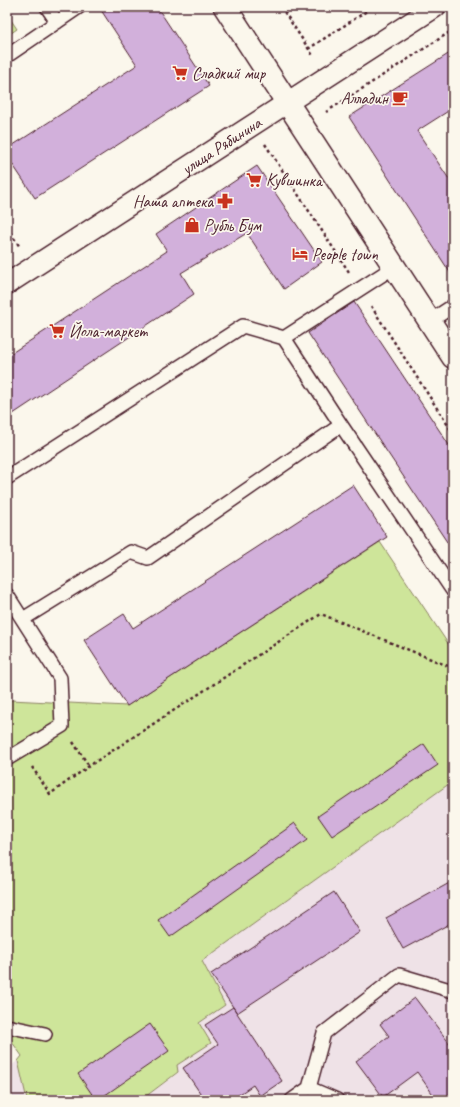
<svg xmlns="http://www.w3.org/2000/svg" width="460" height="1107" viewBox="0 0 460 1107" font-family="Caveat,sans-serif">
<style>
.built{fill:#efe2e7}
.green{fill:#cee59a;stroke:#8c8262}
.building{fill:#d2b0db;stroke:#4a1f2b}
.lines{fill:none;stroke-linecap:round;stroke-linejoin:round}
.service-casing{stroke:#4a1f2b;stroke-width:16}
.pedestrian-casing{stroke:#4a1f2b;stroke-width:23}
.tertiary-casing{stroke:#4a1f2b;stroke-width:25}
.path{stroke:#4a1f2b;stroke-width:2.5;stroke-dasharray:3 3;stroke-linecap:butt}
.service{stroke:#fbf7ec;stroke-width:13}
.pedestrian{stroke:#fbf7ec;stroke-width:20}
.tertiary{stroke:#fbf7ec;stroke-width:22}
.labels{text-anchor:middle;stroke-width:3.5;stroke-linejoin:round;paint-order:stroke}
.poi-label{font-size:17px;fill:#4a1f2b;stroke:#fbf7ec;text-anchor:start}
.street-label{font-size:17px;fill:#4a1f2b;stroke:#fbf7ec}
</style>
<rect width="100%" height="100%" fill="#fbf7ec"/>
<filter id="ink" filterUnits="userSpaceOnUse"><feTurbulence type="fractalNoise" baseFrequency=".025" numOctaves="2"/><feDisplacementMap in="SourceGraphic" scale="8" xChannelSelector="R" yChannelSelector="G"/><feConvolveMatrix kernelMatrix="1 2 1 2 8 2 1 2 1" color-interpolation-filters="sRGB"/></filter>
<g filter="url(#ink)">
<!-- built -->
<path class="built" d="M453,781V1100H141L178,1073L177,1065L211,1043L199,1023L225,1005L202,961Z
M18,1061L27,1100H7V1068Z"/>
<!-- green -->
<path class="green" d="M7,14L17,29L7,36Z
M380,542L453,651V781L202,961L225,1005L199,1023L211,1043L177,1065L178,1072L141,1100H27L18,1061L22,1056L7,1035V703L11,700L127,706Z"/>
<!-- building -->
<path class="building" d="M99,7H157L209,86L35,198L7,156V149L137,65Z
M453,51V108L417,131L453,185V277L349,117Z
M257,166L322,262L284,289L247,233L181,273L194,294L7,418V356L167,251L156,234Z
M354,302L453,451V551L308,333Z
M353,485L387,537L127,706L84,640L124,614L133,628Z
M424,744L438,765L332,836L318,816Z
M295,823L307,840L170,937L158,920Z
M453,881V922L403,949L386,918Z
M334,892L360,932L237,1013L211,974Z
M415,998L453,1048V1100H437L417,1072L383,1097L356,1061L389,1036L380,1024Z
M233,1007L282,1081L260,1096L253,1085L231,1100H205L183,1068L218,1044L205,1025Z
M150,1024L169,1051L98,1100H96L78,1074Z"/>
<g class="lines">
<defs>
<path id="service" d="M47,7L57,22
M7,56L79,7
M430,321L453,306
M284,338L341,425L453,591
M7,478L243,326L284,338L394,267
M7,595L60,678L62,726L7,759
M23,619L131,552L148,558L341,425
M7,1026L45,1034
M309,1088L337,1100
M292,1100L309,1088L324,1033L399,975L453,991"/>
<g id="pedestrian">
<path id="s1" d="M7,284L435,7"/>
</g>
<path id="tertiary" d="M225,7L453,357"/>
</defs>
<!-- service casing -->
<use href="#service" class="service-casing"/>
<!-- pedestrian casing -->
<use href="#pedestrian" class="pedestrian-casing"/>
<!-- tertiary casing -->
<use href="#tertiary" class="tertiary-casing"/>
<!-- path -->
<path class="path" d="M281,7L314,57
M308,49L373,7
M326,112L453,30
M265,144L349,272
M7,228L20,247
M371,306L453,433
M73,742L89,766
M32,767L50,794L89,766L321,614L453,668"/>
<!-- service -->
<use href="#service" class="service"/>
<!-- pedestrian -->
<use href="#pedestrian" class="pedestrian"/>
<!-- tertiary -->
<use href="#tertiary" class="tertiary"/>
</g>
</g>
<!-- icons -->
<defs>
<symbol id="supermarket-bare" viewBox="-9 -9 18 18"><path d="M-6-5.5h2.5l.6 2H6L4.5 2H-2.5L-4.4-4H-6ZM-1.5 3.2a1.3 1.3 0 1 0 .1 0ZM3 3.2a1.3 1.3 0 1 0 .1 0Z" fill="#c8321e" stroke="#fbf7ec" stroke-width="2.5" paint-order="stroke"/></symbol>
<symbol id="cafe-bare" viewBox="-9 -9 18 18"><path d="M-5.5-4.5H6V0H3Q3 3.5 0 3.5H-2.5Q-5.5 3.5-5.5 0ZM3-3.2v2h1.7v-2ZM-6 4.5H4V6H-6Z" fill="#c8321e" stroke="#fbf7ec" stroke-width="2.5" paint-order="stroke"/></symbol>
<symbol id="pharmacy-bare" viewBox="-9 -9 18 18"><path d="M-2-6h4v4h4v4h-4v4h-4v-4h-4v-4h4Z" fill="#c8321e" stroke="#fbf7ec" stroke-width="2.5" paint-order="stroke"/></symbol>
<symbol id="shop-bare" viewBox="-9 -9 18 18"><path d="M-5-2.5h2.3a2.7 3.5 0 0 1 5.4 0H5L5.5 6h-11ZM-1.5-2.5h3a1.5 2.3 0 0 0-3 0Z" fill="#c8321e" stroke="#fbf7ec" stroke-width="2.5" paint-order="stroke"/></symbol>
<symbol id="hotel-bare" viewBox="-9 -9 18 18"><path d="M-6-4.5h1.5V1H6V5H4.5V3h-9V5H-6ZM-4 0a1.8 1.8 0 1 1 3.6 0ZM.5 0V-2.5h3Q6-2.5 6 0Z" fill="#c8321e" stroke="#fbf7ec" stroke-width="2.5" paint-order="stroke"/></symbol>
</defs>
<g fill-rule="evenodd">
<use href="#supermarket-bare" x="169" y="62" width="22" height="22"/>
<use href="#cafe-bare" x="389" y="87" width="22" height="22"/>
<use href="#supermarket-bare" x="243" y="169" width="22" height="22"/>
<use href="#pharmacy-bare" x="214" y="190" width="22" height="22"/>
<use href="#shop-bare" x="181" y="214" width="22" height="22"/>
<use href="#hotel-bare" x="289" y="243" width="22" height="22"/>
<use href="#supermarket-bare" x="46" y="320" width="22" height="22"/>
</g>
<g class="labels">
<!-- poi labels -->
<g class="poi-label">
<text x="192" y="79">Сладкий мир</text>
<text x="388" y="104" text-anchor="end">Алладин</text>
<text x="266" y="186">Кувшинка</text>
<text x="213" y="207" text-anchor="end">Наша аптека</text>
<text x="204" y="231">Рубль Бум</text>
<text x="312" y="260">People town</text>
<text x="69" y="337">Йола-маркет</text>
</g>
<!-- street labels -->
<g class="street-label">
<text dy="6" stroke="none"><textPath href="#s1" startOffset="255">улица Рябинина</textPath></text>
</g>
</g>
<!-- margin -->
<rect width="460" height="1107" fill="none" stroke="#fbf7ec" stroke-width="24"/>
<rect x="12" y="12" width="436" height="1083" fill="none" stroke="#4a1f2b" stroke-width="1.5" filter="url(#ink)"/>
</svg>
